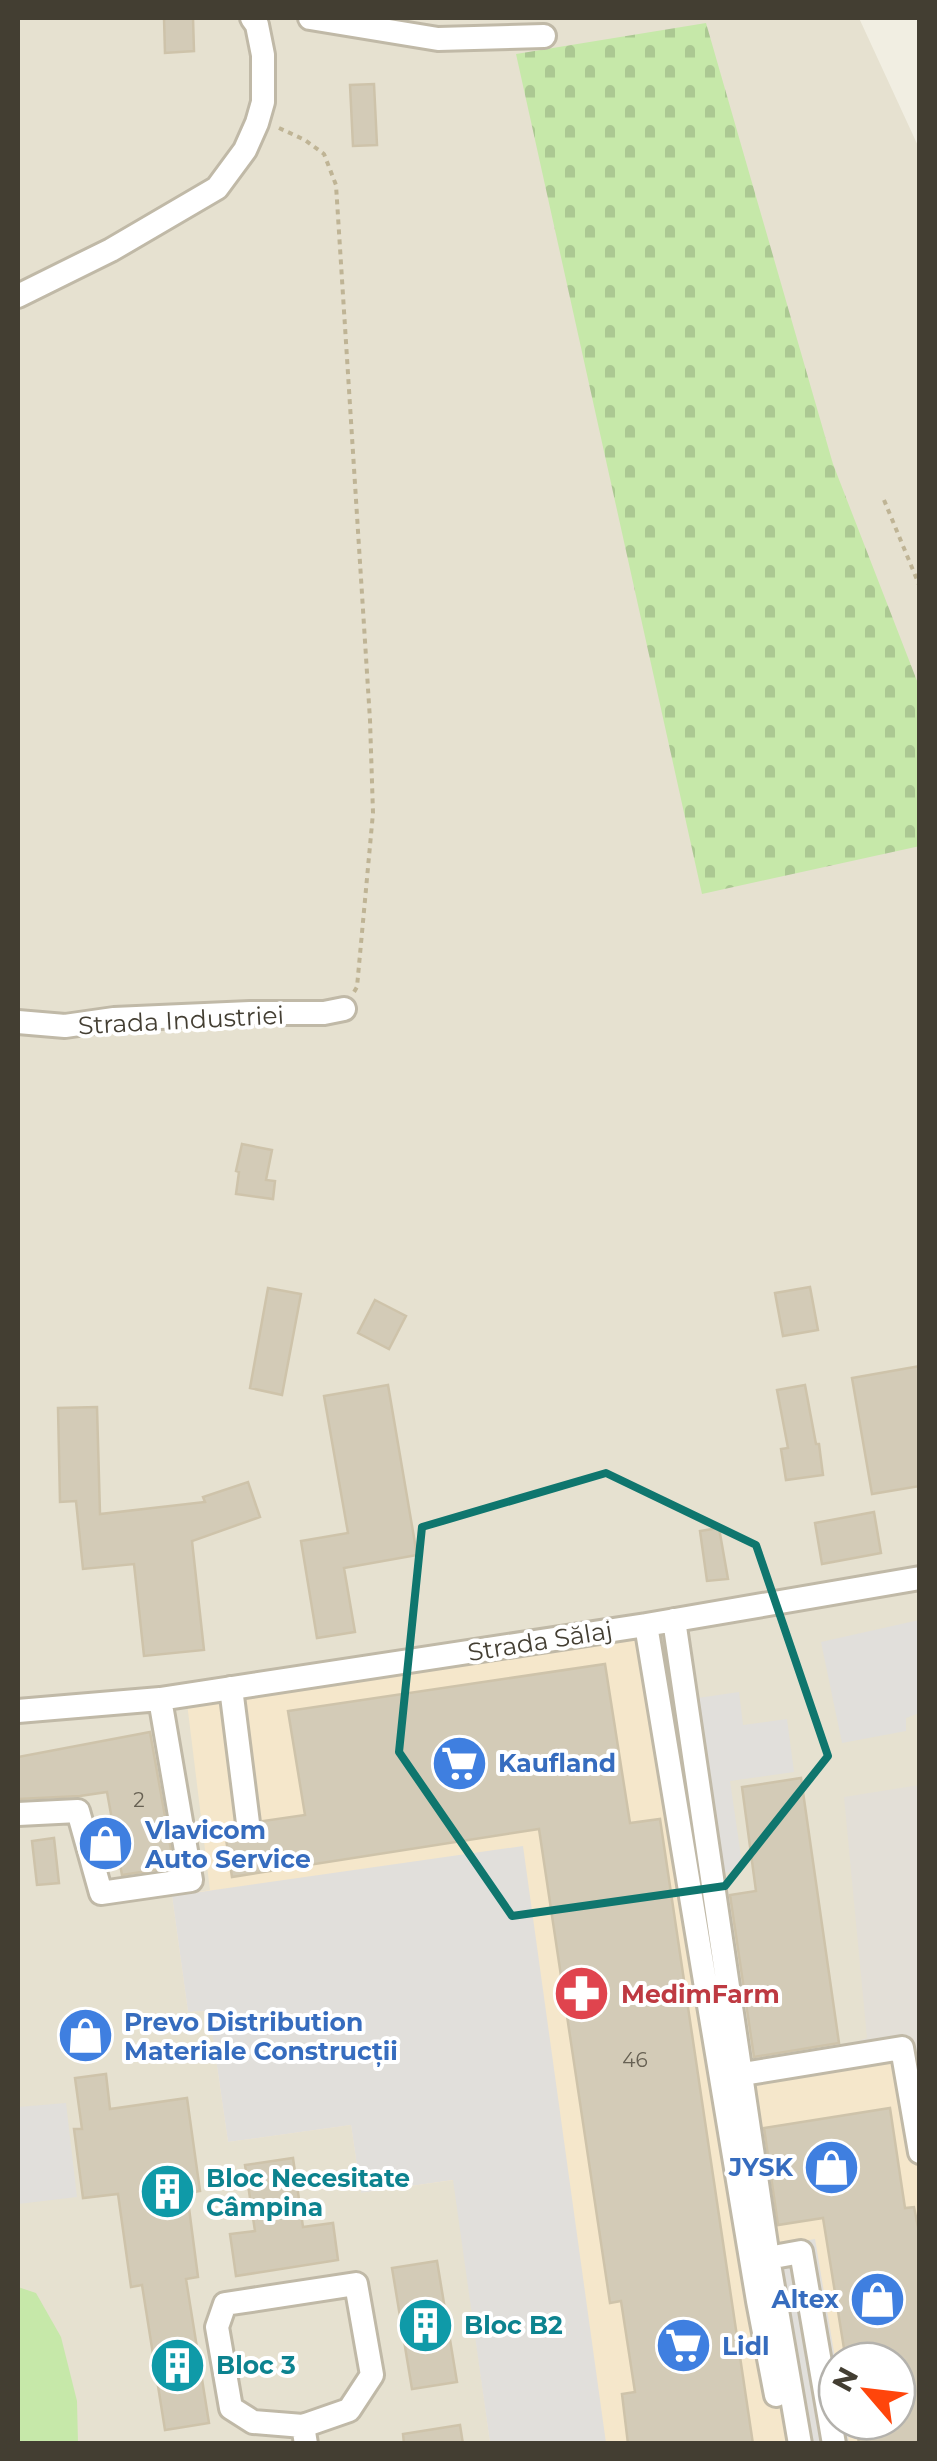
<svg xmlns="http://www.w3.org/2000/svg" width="937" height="2461" viewBox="0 0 937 2461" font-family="Montserrat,sans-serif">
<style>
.residential{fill:#e6e1d0;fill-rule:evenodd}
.commercial{fill:#f5e7cb;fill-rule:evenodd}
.industrial{fill:#e3dfd7}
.cemetery{fill:url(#cemetery-stones)}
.pitch{fill:#c6e8a9}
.parking{fill:#e1dfdb}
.building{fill:#d3cbb7;stroke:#cec3aa;stroke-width:2.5}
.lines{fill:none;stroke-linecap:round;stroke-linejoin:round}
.minor-casing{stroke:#c0b9a7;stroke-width:28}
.path{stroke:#bfb495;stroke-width:4;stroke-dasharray:5 5;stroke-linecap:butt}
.minor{stroke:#fff;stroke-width:22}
.marked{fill:none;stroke:#0f766e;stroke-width:8;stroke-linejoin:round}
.labels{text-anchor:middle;stroke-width:8;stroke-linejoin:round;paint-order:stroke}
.number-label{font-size:20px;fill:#676153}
.street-label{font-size:25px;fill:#433e32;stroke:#fff}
.shop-label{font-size:25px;font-weight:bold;fill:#366cbe;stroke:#fff;text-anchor:start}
.health-label{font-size:25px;font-weight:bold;fill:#be3a42;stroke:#fff;text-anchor:start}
.culture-label{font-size:25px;font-weight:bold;fill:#0d838f;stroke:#fff;text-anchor:start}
</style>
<defs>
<pattern id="cemetery-stones" width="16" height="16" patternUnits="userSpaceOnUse" patternTransform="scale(2.5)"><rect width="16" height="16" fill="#c6e8a9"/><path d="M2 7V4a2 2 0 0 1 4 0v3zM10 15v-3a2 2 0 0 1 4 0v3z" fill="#abc892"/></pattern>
</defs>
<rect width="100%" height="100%" fill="#f1eee2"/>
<!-- residential -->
<path class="residential" d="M18,18H859L919,148V2443H18ZM837,2361H897V2421H837Z"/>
<!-- commercial -->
<path class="commercial" d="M646,1625L788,2443H490L454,2180L361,2193L351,2125L228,2142L209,2011L188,2012L172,1896L210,1890L186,1695Z
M901,2055L919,2169V2443H799L749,2078ZM837,2361H897V2421H837Z"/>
<!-- industrial -->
<path class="industrial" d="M919,1785V2169L901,2055L749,2078L867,2038L844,1797Z"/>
<!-- cemetery -->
<path class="cemetery" d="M706,23L833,464L919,686L920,846L702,894L516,54Z"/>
<!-- pitch -->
<path class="pitch" d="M18,2287L36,2293L61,2337L77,2401L78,2443H18Z"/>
<!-- parking -->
<path class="parking" d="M919,1620V1713L906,1718V1731L842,1743L821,1642Z
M739,1692L743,1725L787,1719L794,1772L730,1781L743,1870L717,1874L691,1699Z
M523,1846L606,2443H490L453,2180L361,2193L351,2125L228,2142L209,2011L188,2012L172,1896Z
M66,2103L77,2197L18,2204V2107Z
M815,2239L837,2370V2421H846L849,2443H808L775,2246Z"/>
<!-- building -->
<path class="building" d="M164,18H193L194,51L165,53Z
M374,84L377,145L353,146L350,85Z
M242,1144L272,1150L266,1180L275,1181L273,1199L236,1194L239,1172L236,1171Z
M810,1287L818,1330L783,1336L775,1293Z
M268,1288L301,1294L282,1395L250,1388Z
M375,1300L406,1316L389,1349L358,1333Z
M920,1366V1486L872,1494L852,1378Z
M388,1385L417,1555L344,1568L355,1632L317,1638L301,1541L348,1533L324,1396Z
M805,1385L816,1444H819L823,1475L786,1480L781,1449L788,1448L777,1390Z
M97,1407L100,1514L205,1502L203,1497L248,1482L260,1517L192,1541L204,1650L144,1656L134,1564L83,1569L76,1501L60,1502L58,1408Z
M874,1512L881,1553L822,1564L815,1523Z
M719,1528L728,1579L707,1581L700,1531Z
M605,1664L630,1823L660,1819L753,2444H628L622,2394L635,2392L621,2301L610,2303L539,1829L232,1877L224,1826L233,1825L241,1836L251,1838L261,1830L263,1821L305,1815L288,1711Z
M150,1732L174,1867L122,1875L107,1792L80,1796L18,1799V1757Z
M801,1778L839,2043L754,2057L730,1895L756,1891L742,1787Z
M54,1838L59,1883L37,1885L32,1841Z
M106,2074L110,2109L187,2098L200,2191L187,2193L198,2277L186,2279L209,2423L165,2430L142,2285L131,2287L118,2194L83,2198L74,2129H82L75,2078Z
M890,2108L905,2208L914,2207L920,2237V2444H859L856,2421H897V2361H846L823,2218L778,2225L764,2128Z
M293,2158L303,2227L333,2223L338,2260L236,2276L230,2234L255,2231L245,2165Z
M437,2261L457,2382L412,2389L392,2268Z
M460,2425L463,2444H404L403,2434Z"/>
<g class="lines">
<defs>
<path id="minor" d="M310,18L438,39L544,36
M18,296L111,250L217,188L245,150L257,123L263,102V55L257,25L252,18
M18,1022L65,1026L114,1019L250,1013H324L344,1009
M674,1620L768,2258L800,2444
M646,1625L758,2301L776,2395
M231,1688L248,1823
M18,1711L160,1699L646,1625L920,1578
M18,1814L78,1811L101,1893L191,1880L160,1699
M743,2074L902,2048L920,2152
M768,2258L801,2252L834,2444
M303,2426L253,2422L231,2408L217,2327L225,2304L356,2284L372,2375L349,2410L303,2426L306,2444"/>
</defs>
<!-- minor casing -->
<use href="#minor" class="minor-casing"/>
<!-- path -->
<path class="path" d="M279,128L305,140L324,154L336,185L370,720L373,813L357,987L354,992
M884,500L920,587"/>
<!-- minor -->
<use href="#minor" class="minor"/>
</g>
<!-- marked area -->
<path class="marked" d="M606,1473L756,1545L828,1756L725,1886L512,1916L399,1752L422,1527Z"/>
<!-- icons -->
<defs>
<symbol id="supermarket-disc" viewBox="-11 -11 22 22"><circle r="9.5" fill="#3f7fe0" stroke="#fff"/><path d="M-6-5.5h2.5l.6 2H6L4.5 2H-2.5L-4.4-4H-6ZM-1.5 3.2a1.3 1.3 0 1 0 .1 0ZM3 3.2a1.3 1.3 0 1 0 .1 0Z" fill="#fff"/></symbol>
<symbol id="shop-disc" viewBox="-11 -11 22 22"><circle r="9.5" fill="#3f7fe0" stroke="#fff"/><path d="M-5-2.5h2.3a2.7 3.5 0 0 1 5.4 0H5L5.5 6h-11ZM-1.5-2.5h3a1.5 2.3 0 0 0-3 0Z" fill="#fff"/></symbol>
<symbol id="pharmacy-disc" viewBox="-11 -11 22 22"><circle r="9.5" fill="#e0444e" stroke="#fff"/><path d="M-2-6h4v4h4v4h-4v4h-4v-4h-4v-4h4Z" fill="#fff"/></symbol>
<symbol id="building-disc" viewBox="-11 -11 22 22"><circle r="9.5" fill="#0f9aa8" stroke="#fff"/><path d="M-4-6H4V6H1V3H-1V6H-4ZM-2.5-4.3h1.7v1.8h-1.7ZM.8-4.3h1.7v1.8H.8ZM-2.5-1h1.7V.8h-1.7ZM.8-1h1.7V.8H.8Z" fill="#fff"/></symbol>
</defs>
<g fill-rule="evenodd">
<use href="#supermarket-disc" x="428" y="1732" width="63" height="63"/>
<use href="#shop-disc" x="74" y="1812" width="63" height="63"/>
<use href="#pharmacy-disc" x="550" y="1962" width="63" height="63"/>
<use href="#shop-disc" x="54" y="2004" width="63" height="63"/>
<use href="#shop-disc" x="800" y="2136" width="63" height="63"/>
<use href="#building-disc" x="136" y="2160" width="63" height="63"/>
<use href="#shop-disc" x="846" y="2268" width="63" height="63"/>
<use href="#building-disc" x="394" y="2294" width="63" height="63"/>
<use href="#supermarket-disc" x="652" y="2314" width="63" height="63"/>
<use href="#building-disc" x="146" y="2334" width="63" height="63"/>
</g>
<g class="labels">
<!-- number labels -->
<g class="number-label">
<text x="139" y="1807">2</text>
<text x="635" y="2067">46</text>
</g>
<!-- street labels -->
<g class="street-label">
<text transform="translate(181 1020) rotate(-3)" y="9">Strada Industriei</text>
<text transform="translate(540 1641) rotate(-9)" y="9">Strada Sălaj</text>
</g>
<!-- shop labels -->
<g class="shop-label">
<text x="498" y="1772">Kaufland</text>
<text x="145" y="1839">Vlavicom<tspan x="145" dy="29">Auto Service</tspan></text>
<text x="124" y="2031">Prevo Distribution<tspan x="124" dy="29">Materiale Construcții</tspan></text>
<text x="793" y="2176" text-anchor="end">JYSK</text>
<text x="839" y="2308" text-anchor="end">Altex</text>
<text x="722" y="2355">Lidl</text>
</g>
<!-- health labels -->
<g class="health-label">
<text x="621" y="2003">MedimFarm</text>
</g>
<!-- culture labels -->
<g class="culture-label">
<text x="206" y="2187">Bloc Necesitate<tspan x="206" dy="29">Câmpina</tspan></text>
<text x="464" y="2334">Bloc B2</text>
<text x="216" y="2374">Bloc 3</text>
</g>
</g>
<!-- border -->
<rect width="937" height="2461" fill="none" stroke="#433e32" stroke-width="40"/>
<!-- north arrow -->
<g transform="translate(867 2391) rotate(298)"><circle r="48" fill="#ffffff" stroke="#b4b2ad" stroke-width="2.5"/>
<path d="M0-8L18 38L0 25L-18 38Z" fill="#ff450b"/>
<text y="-15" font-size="28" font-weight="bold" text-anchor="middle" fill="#433e32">N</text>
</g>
</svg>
